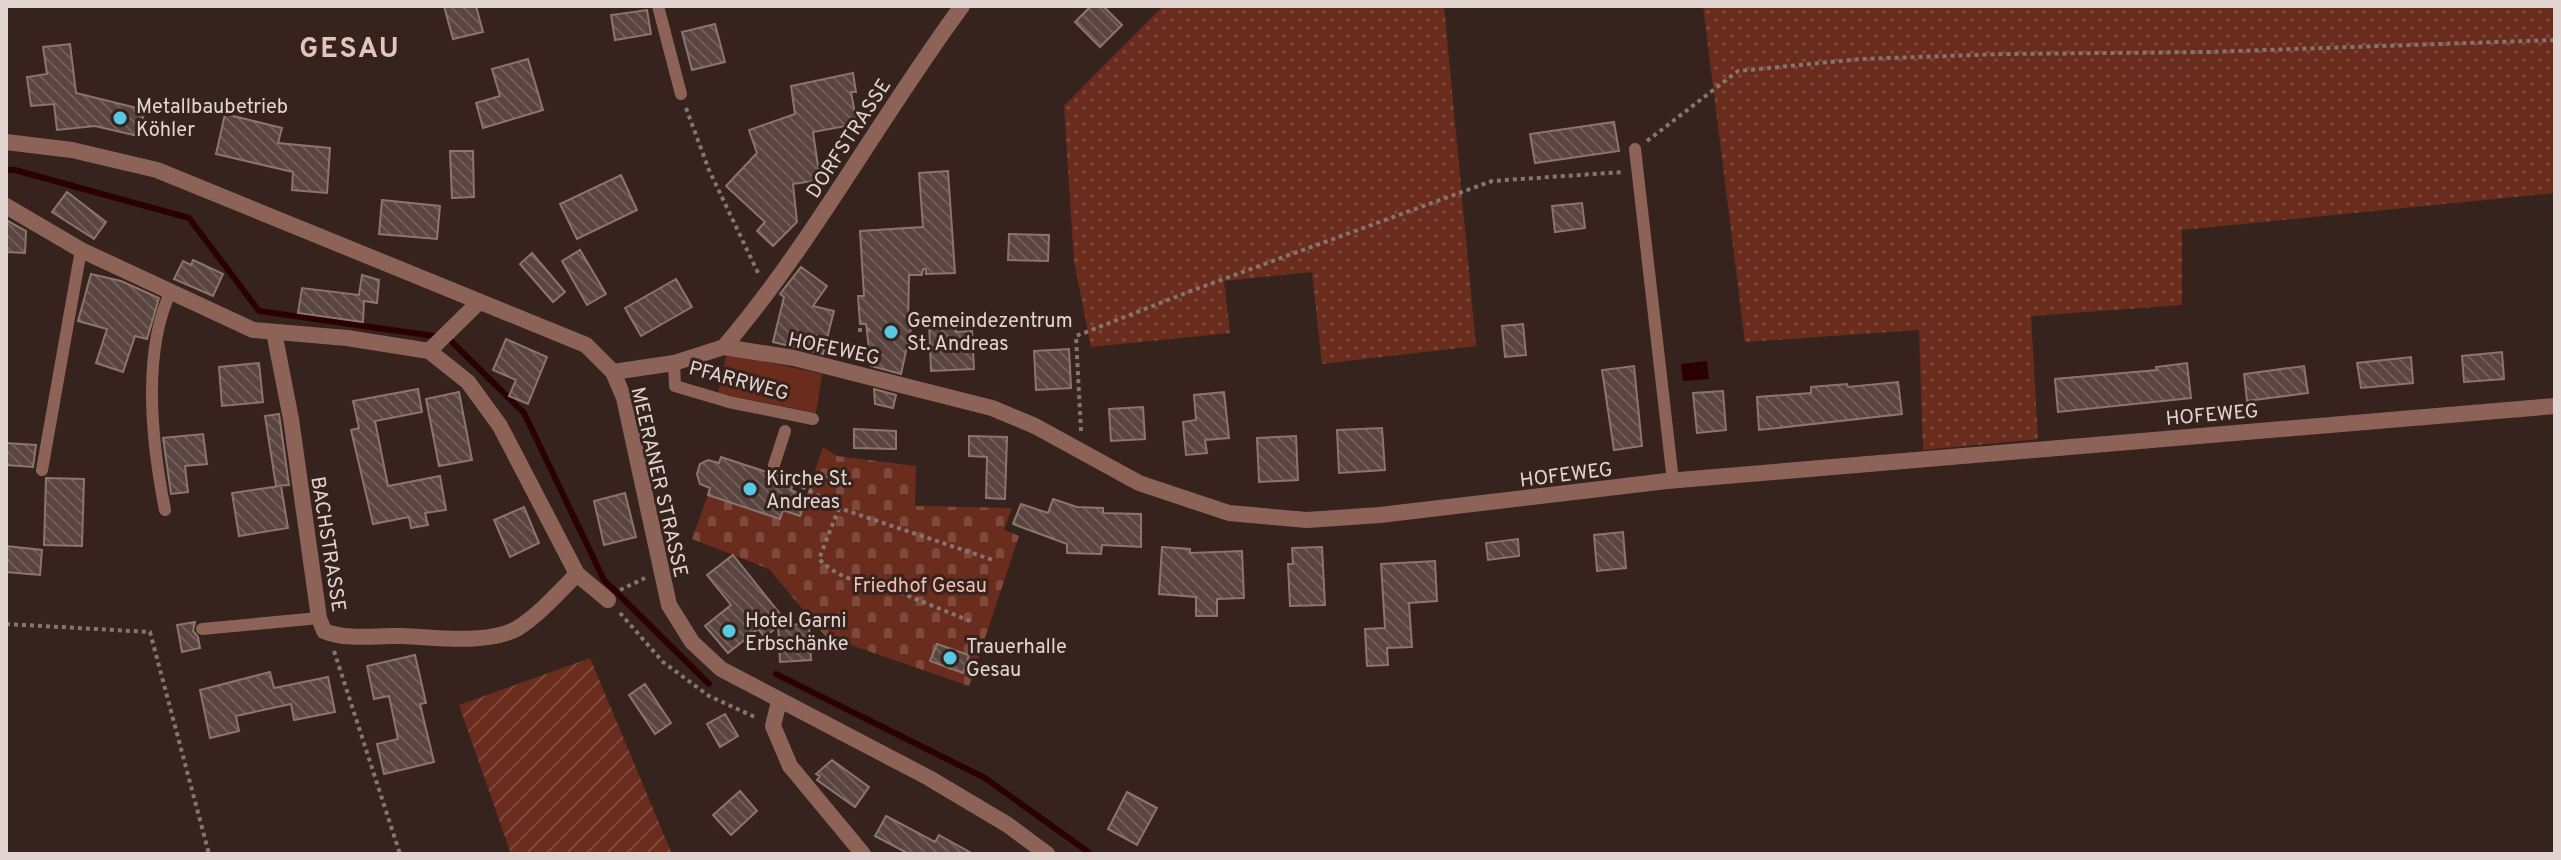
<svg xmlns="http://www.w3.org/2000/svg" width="2561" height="860" viewBox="0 0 2561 860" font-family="Overpass,sans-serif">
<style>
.grass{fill:url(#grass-dots)}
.cemetery{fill:url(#cemetery-stones)}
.park{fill:#6a2c1c}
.garden{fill:url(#garden-furrows)}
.water{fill:#2b0000}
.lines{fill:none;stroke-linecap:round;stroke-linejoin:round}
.stream{stroke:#2b0000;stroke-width:6}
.building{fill:url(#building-back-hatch);stroke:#8c756f;stroke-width:2}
.path{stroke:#857570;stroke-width:4;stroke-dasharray:4 4;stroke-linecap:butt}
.service{stroke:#8d6358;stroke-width:12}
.minor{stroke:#8d6358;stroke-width:16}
.tertiary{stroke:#8d6358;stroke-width:16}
.poi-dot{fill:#58c9e3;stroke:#36231e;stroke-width:3}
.labels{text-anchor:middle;stroke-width:6;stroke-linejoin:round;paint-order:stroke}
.poi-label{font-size:20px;fill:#e2d5d1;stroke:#36231e;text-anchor:start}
.street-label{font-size:20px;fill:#e2d5d1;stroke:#36231e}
.park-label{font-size:20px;fill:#f2beb0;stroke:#36231e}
.district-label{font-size:28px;font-weight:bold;letter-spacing:2px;fill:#e0c6bf;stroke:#36231e}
</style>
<defs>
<pattern id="grass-dots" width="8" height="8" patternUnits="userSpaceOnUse" patternTransform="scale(2)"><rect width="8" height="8" fill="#6a2c1c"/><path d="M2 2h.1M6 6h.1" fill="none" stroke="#7f4a3c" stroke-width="1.8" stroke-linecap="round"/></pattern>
<pattern id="cemetery-stones" width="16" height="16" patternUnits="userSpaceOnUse" patternTransform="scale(2)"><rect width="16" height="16" fill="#6a2c1c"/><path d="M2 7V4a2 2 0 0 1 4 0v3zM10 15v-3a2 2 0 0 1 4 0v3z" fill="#7f4a3c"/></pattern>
<pattern id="garden-furrows" width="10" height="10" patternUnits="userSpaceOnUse" patternTransform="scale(2)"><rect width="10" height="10" fill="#6a2c1c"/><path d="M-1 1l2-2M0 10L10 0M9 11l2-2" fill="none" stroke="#7f4a3c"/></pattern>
<pattern id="building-back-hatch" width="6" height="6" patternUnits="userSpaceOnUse" patternTransform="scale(2)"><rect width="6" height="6" fill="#59443f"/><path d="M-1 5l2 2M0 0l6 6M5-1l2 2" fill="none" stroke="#715e5a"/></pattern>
</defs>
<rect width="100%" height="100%" fill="#36231e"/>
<!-- grass -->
<path class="grass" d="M1163,6H1444L1476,346L1322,364L1312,272L1224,281L1230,333L1091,347L1074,261L1064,106Z
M1703,6H2555V193L2182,230V305L2031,316L2038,439L1923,450L1919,330L1745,342Z"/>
<!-- cemetery -->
<path class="cemetery" d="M823,447L837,456L916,466L915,506L1012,508L1004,530L1019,536L969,686L825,636L769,569L692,539L708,495L779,519L783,510L800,515Z"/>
<!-- park -->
<path class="park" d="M727,353L822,374L816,413L718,393Z"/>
<!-- garden -->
<path class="garden" d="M590,658L672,854H511L459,705Z"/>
<!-- water -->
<path class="water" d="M1707,361L1709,379L1683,381L1681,364Z"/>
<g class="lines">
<!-- stream -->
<path class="stream" d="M6,170H15L189,218L259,311L448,338L524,413L604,580L709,684
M776,674L985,778L1091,854"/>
</g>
<!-- building -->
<path class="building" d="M444,6H476L483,32L453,39Z
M1091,6H1103L1122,25L1100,47L1075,22Z
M647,10L651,34L615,40L611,15Z
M715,24L725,62L692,70L682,32Z
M70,44L76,93L145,110L138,136L95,126L57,130L54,104L31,106L27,77L47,74L43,47Z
M528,59L543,110L483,128L476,103L500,96L492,69Z
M853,73L856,92H851L857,124L813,132L820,180L793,184L797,222L773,246L757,231L765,222L726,186L757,153L749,130L795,114L791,86Z
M225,114L282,128L278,143L330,148L327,193L292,190L293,172L216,154Z
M1614,122L1619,151L1535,163L1530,134Z
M450,151H473L474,197L452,198Z
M948,171L955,273L926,274V269H923L922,275H909L908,324H912L901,374L871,366L866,324H860L858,296H864L860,231L923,227L919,173Z
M621,175L637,210L577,239L560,204Z
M67,192L106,222L94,239L52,212Z
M382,200L440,206L437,239L379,234Z
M1582,203L1585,228L1555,232L1552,206Z
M6,220L26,231L25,253L6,252Z
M1009,234L1049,235L1048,261L1008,260Z
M580,250L606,294L587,305L562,261Z
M532,253L565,292L553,302L520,264Z
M193,260L223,274L213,296L174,279L183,261L191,265Z
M801,267L827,286L813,306L834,311L823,354L773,342L784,297L780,294Z
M91,274L121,281L159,298L147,339L135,336L123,372L96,363L107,329L78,321Z
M362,275L379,280L377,303L364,301L363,322L298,313L302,288L359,295Z
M676,279L692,307L641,336L625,308Z
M956,321V332L972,331L974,369L931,371L929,323Z
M1523,324L1526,355L1505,357L1502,326Z
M506,339L547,357L528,404L509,396L516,380L493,370Z
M1069,349L1071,388L1036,390L1034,351Z
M2502,352L2504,379L2464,382L2462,356Z
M2411,357L2413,383L2361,388L2357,363Z
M259,363L263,402L222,406L219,367Z
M2187,363L2191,398L2058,412L2055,379L2157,370L2156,367Z
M1634,366L1642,446L1614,450L1602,370Z
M2304,366L2308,393L2247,401L2244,374Z
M1898,382L1902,414L1759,430L1757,397L1811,393V387L1847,384L1848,387Z
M418,389L422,412L375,421L388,486L440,476L446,510L425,513L428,525L411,528L409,517L373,524L351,430L359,428L353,401Z
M874,389L896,395L893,408L875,404Z
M1723,391L1726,430L1697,433L1693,393Z
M459,392L472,460L439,466L426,399Z
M1224,392L1229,438L1205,440L1207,453L1186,455L1183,422L1196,420L1194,395Z
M1143,407L1145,439L1111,441L1109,409Z
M279,414L289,485L276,486L265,416Z
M1382,428L1385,470L1339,473L1337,430Z
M854,429L896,431V449L854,448Z
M203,434L207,464L185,466L188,492L171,494L163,438Z
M969,436L1007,437L1005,499L986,498L987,457L969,456Z
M1296,436L1298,480L1259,482L1257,438Z
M6,443L36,445L33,467L6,465Z
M721,457L794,481L791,490L806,497L800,516L783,510L780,519L708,495L710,488L700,484L697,474L700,464L708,460L719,463Z
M46,478L84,479L82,546L44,545Z
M281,486L288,528L239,536L232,493Z
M625,493L636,537L604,545L594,501Z
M1053,499L1077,507L1103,508V513L1141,514V547L1102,545L1101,554L1067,553V544L1013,524L1021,504L1048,513Z
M524,507L539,543L510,557L494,520Z
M1623,532L1626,568L1597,571L1594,535Z
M1518,539L1519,556L1488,560L1486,543Z
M6,546L42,550L40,575L6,572Z
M1162,547L1190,549V553L1242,551L1244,598L1217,599V616H1196V597L1159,594Z
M1322,547L1325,605L1290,606L1288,564H1293L1292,548Z
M733,555L785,620L765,637L758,629L728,653L705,626L731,605L707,575Z
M1435,561L1437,601L1409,603L1412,647L1387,648L1388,665L1367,666L1365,629L1385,628L1381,564Z
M195,622L193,631L198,637L200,648L182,652L177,625Z
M809,624L811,660L780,662L778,625Z
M937,644L969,655L963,673L930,661Z
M415,655L426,703L420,704L434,762L384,774L377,744L398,739L389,696L374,699L367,666Z
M270,672L274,688L328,677L335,712L294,720L291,704L236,716L239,731L210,738L200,690Z
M645,684L671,723L655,734L629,695Z
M725,714L738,736L720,747L707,724Z
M832,760L869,787L855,807L817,780L820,776L816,774Z
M740,791L757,811L731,835L713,815Z
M1127,792L1157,808L1137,845L1108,829Z
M886,816L935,842L939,835L973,854H909L875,836Z"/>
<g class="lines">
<!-- path -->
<path class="path" d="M686,108L709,170L759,275
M1647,141L1738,71L1861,59L2004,54L2208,52L2555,40
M858,330H872
M1081,431L1076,336L1196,289L1492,181L1623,172
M795,472L803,487L839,508L993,560
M839,508L819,559C834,575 858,584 879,584L970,621
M620,590L645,578
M620,613L663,662L709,696L757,718
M6,624L150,632L209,854
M334,651L400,854"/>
<!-- service -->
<path class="service" d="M658,6L681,94
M1635,149L1673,481
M674,363L675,386L729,402L813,419
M774,465L785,431
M42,470L81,250
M165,510C152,444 141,354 171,291
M202,629L319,618"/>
<!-- minor -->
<path class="minor" d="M6,206L81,250L253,330L347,338L429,351L468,382L500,426L577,574L608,600
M274,332L291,419L319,618L324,631C349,641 376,635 402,636C435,637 489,645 518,628C540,614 559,592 577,574
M724,347C814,241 880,117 962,6
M429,351L479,302
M613,372L674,363L724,347L794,358L992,408L1035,426L1139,483L1229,513L1307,520L1380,515L1667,481L2555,406
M779,701L773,726L790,766L863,854"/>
<!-- tertiary -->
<path class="tertiary" d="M6,142L72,150L157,170L586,345L613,372L624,398L669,605L692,642L721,669L929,778L1008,825L1047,854"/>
</g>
<!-- markers -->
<g class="poi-dot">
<circle cx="120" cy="118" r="8"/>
<circle cx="891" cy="332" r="8"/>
<circle cx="750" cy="489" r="8"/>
<circle cx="729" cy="631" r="8"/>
<circle cx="950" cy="658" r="8"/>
</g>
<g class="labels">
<!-- poi labels -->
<g class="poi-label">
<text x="136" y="113">Metallbaubetrieb<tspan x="136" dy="23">Köhler</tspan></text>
<text x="907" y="327">Gemeindezentrum<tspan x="907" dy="23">St. Andreas</tspan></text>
<text x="766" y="485">Kirche St.<tspan x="766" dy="23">Andreas</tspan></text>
<text x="745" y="627">Hotel Garni<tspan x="745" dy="23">Erbschänke</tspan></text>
<text x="966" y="653">Trauerhalle<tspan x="966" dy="23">Gesau</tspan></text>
</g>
<!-- street labels -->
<g class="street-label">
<text transform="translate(848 138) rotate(-57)" y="7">DORFSTRASSE</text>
<text transform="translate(834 348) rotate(12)" y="7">HOFEWEG</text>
<text transform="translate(739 380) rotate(15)" y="7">PFARRWEG</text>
<text transform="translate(2212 414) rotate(-5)" y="7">HOFEWEG</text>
<text transform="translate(1566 474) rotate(-7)" y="7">HOFEWEG</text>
<text transform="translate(660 482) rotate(77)" y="7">MEERANER STRASSE</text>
<text transform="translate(329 544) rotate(81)" y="7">BACHSTRASSE</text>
</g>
<!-- park labels -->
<g class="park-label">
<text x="920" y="592">Friedhof Gesau</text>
</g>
<!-- district labels -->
<g class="district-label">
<text x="350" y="57">GESAU</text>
</g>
</g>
<!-- border -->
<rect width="2561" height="860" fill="none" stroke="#e2d5d1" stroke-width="16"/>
</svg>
